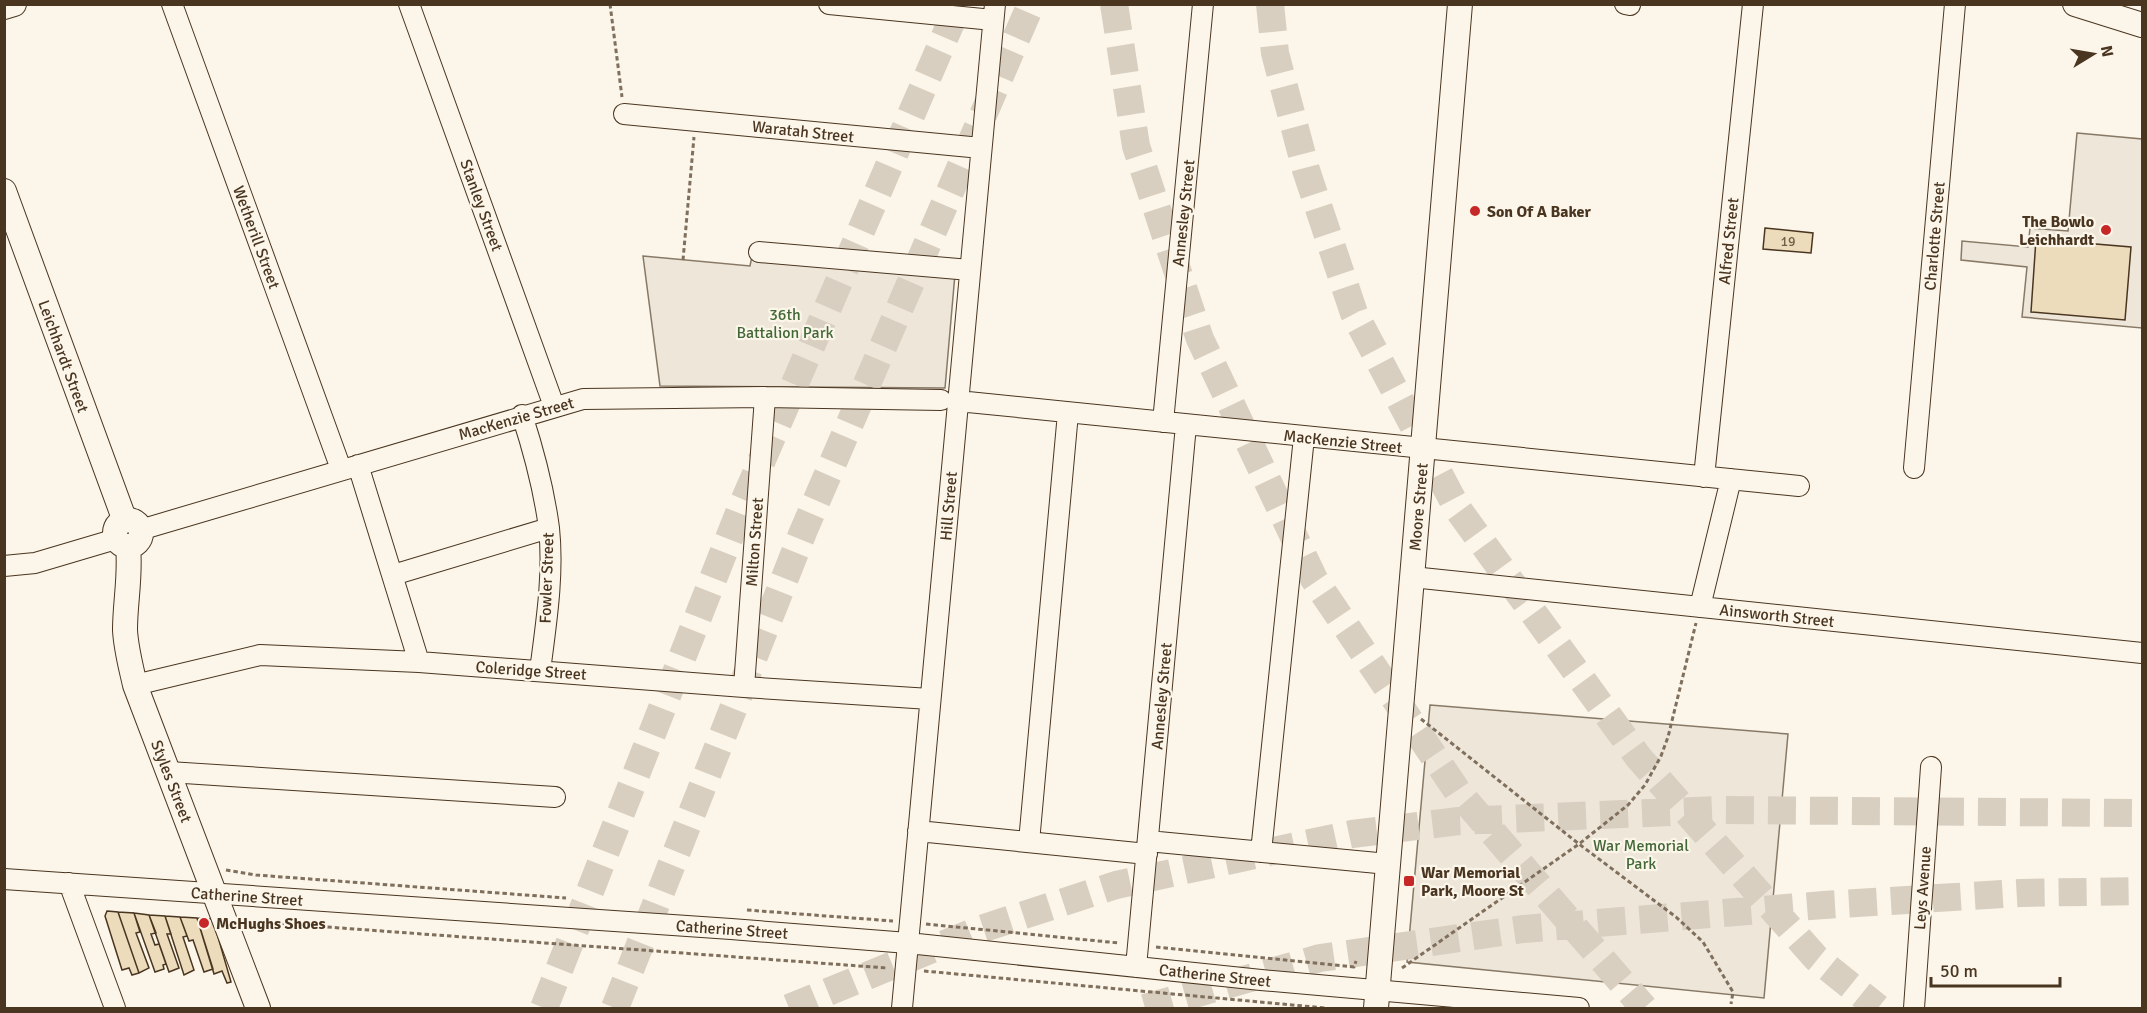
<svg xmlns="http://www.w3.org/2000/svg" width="2147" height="1013" viewBox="0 0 2147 1013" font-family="Signika,sans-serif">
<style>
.green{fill:#ede6d9;stroke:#887966;stroke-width:1.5}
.building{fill:#ecdcbc;stroke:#4a3520;stroke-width:1.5}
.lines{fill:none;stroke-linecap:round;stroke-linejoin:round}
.highway-tunnel{stroke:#d8cfc1;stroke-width:28;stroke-dasharray:28 14;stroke-linecap:butt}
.minor-casing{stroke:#4a3520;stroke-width:22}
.major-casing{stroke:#4a3520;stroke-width:26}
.path{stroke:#7f6f5c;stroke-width:3;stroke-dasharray:4.5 3;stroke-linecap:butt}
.minor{stroke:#fbf6e9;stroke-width:20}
.major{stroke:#fbf6e9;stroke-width:24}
.poi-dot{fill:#c62828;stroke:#fbf6e9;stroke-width:2}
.labels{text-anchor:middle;stroke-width:4.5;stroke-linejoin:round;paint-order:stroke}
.number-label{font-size:14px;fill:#725f47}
.street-label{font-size:16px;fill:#4a3520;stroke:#fbf6e9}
.poi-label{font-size:16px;font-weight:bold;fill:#4a3520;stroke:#fbf6e9;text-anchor:start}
.park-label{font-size:16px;fill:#436837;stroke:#fbf6e9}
</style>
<rect width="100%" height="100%" fill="#fbf6e9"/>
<!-- green -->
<path class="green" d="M2077,133L2142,139V328L2022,317L2027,267L1961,260L1962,241L2028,247L2030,228L2068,231Z
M643,256L750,266L752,256L955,274L945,388L660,386Z
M1430,705L1788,734L1764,998L1407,962Z"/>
<!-- building -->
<path class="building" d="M1765,228L1813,233L1811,253L1763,249Z
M2036,239L2131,247L2125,320L2031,312Z
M107,911L118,912L139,973L132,975L129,968L122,970L105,916Z
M118,912L134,913L140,932L136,933L149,968L139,973Z
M134,913L149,915L156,933L151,934L155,945L159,944L166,964L163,965L164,969L155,972Z
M149,915L165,916L171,934H167L179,968L169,972Z
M165,916L180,917L187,936L183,937L194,970L184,975Z
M180,917L197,918L213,969L204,972L193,940L189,941Z
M197,918L211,919L214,923L231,982L227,983L222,971L214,974Z"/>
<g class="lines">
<!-- highway-tunnel -->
<path class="highway-tunnel" d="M1114,4L1136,146L1200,339L1314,579L1458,792L1644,1008
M1270,4L1275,53L1306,170L1354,313L1457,508L1639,758L1816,958L1878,1008
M544,1008L739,513L959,4
M615,1008L803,532L1031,4
M789,1008L981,929L1116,885L1352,834L1459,821L1718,810L2142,813
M1145,1008L1320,958L1523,929L1824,905L2020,893L2142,891"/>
<defs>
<path id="minor" d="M172,4L341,469
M409,4L554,406
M829,4L993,20
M1625,4L1630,5
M624,114L981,148
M759,252L970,270
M958,401L1799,486
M522,415C534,452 544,490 549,528C554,575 546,624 540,671
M1163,422L1203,4
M358,465L419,662
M1914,468L1955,4
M1704,477L1753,4
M140,530L583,399L765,397L941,400
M4,566L35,563L116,539
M393,575L549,528
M1412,577L2142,653
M1700,607L1731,479
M135,685L260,655L419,662L744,687L930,699
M744,687L765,397
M169,772L555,797
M918,831L1147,854
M1148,841L1388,864
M1029,842L1068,413
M1261,852L1304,437
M4,879L731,929L908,943L1261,980L1579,1008
M69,883L115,1008
M1136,967L1186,425
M902,1008L995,4
M1914,1008L1931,767"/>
<path id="major" d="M2075,4L2142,25
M4,7L14,4
M4,191L125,521
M115 533a13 13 0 1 1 26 0a13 13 0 1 1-26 0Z
M128,546C131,575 125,602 125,630C126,649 131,667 135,685L258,1008
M1376,1008L1460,4"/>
</defs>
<!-- minor casing -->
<use href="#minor" class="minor-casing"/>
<!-- major casing -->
<use href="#major" class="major-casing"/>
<!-- path -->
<path class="path" d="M610,4L622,97
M683,260L694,137
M1421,719L1579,844L1676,917L1703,942L1733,992L1731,1004
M226,870L256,875L566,898
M747,910L893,921
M245,921L887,968
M926,924L1119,943
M1156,947L1354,967L1356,961
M1402,968L1579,844L1628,805L1645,785L1661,756L1668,737L1696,623
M924,971L1325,1008"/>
<!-- minor -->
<use href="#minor" class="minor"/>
<!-- major -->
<use href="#major" class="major"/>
</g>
<!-- markers -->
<g class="poi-dot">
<circle cx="1475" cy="211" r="6"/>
<circle cx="2106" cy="230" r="6"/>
<rect x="1403" y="875" width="12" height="12" rx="3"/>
<circle cx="204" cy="923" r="6"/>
</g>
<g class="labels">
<!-- number labels -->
<g class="number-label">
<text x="1788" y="246">19</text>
</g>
<!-- street labels -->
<g class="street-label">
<text transform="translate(803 131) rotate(6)" y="6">Waratah Street</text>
<text transform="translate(482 205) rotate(70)" y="6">Stanley Street</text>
<text transform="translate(1183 213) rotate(-84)" y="6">Annesley Street</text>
<text transform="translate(1934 236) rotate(-85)" y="6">Charlotte Street</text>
<text transform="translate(257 237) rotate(70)" y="6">Wetherill Street</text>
<text transform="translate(1728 241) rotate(-84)" y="6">Alfred Street</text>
<text transform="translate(64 356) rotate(70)" y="6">Leichhardt Street</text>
<text transform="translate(516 418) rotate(-16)" y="6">MacKenzie Street</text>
<text transform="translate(1343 441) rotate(6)" y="6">MacKenzie Street</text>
<text transform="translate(948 506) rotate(-85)" y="6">Hill Street</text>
<text transform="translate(1418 507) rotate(-85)" y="6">Moore Street</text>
<text transform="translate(754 542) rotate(-86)" y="6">Milton Street</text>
<text transform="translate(546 578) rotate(-88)" y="6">Fowler Street</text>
<text transform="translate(1777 615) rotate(6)" y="6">Ainsworth Street</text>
<text transform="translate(531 670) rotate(4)" y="6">Coleridge Street</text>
<text transform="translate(1161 696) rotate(-85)" y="6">Annesley Street</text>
<text transform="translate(172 781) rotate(69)" y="6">Styles Street</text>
<text transform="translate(1922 888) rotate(-86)" y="6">Leys Avenue</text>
<text transform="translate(247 896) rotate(4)" y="6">Catherine Street</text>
<text transform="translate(732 929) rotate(4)" y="6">Catherine Street</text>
<text transform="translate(1215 975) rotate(6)" y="6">Catherine Street</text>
</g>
<!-- poi labels -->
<g class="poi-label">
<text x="1487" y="217">Son Of A Baker</text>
<text x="2094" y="227" text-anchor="end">The Bowlo<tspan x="2094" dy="18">Leichhardt</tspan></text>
<text x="1421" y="878">War Memorial<tspan x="1421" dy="18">Park, Moore St</tspan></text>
<text x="216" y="929">McHughs Shoes</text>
</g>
<!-- park labels -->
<g class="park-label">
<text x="785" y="320">36th<tspan x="785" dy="18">Battalion Park</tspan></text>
<text x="1641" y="851">War Memorial<tspan x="1641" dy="18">Park</tspan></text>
</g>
</g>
<!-- border -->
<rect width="2147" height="1013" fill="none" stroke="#4a3520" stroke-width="12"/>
<!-- north arrow -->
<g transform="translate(2093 54) rotate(79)" stroke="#fbf6e9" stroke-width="4.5" paint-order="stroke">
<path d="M0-4.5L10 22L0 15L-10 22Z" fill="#4a3520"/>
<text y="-9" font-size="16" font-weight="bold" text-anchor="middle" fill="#4a3520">N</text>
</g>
<!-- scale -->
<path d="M1931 977v9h129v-9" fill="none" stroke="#4a3520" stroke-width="3"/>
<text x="1940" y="977" font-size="18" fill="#4a3520" stroke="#fbf6e9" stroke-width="4.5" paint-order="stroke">50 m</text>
</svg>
